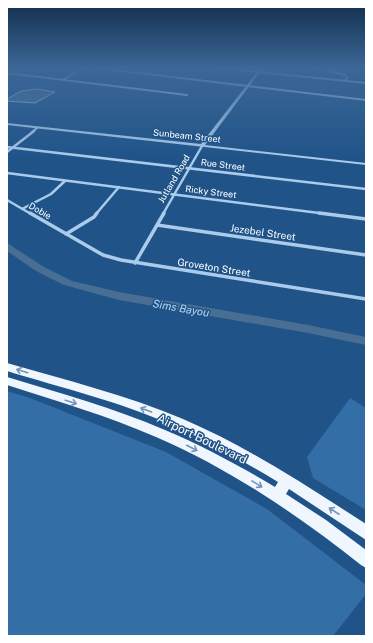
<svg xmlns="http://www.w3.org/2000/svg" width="373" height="643" viewBox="0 0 373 643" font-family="'Public Sans',sans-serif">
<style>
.green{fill:#336ea6}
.water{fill:#496e94;stroke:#9ec7ec}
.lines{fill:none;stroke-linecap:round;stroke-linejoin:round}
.river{fill:#496e94;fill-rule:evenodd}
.minor-far2{stroke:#aacbeb;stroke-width:2}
.minor-far1{stroke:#aacbeb;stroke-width:2.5}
.minor{stroke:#aacbeb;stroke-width:3.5}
.tertiary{fill:#aacbeb;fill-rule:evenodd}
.primary{fill:#eff6fe;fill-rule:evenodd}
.oneway{stroke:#7395b8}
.labels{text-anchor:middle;stroke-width:3;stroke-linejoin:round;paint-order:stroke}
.far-street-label{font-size:9px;fill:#fff;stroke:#205489}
.street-label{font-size:10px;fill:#fff;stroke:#205489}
.water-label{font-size:11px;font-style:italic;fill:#b6d5f2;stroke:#205489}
.near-street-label{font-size:12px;fill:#fff;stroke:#205489}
</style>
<rect width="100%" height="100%" fill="#205489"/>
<!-- green -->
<path class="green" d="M7,391L30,398L166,452L267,509L366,585V594L333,636H7Z
M350,398L366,408V510L313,478L307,457Z"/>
<!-- water -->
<path class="water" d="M37,89L55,92L35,103L7,101V99L21,91Z"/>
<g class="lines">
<!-- river -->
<path class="river" d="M7,243L44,267L72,281L119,292L308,325L366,337V345L308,333L119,300L64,285L36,271L7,251Z"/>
<!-- minor-far2 -->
<path class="minor-far2" d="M97,68L366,100
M220,68L366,83
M318,68L345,75L347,78L345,81
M7,73L187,95
M63,80L82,68
M32,132L37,128"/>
<!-- minor-far1 -->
<path class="minor-far1" d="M7,147L366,189
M7,152L34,131
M7,173L327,214
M7,200L31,214
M22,209L51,194L65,181
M96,214L119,187
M163,214L202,146"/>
<!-- minor -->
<path class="minor" d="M30,213L103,255L121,260L366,299
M319,213L366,219
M157,225L366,255
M66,234L94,217L97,213
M135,263L164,213"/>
<!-- tertiary -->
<path class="tertiary" d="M260,68H263L205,145L366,163V165L7,125V123L201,144Z"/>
<!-- primary -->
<path class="primary" d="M7,363C65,380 127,395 183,419C248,447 307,486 366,524V540L289,489L286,494L326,520L366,550V568L361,565C298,515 230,469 156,437C108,416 57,401 7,385V377C60,393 114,408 165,430C203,446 240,466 275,487L278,482C245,462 210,442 174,426C122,402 62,388 7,371Z"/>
</g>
<!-- one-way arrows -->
<defs><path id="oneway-shaft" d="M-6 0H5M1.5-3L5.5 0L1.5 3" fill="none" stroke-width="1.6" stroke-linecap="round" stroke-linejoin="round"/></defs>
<g class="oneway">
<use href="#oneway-shaft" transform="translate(22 371) rotate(-163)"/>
<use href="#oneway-shaft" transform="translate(71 402) rotate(18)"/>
<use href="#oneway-shaft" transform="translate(146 410) rotate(-160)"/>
<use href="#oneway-shaft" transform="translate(192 448) rotate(27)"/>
<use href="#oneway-shaft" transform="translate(257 484) rotate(32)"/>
<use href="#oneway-shaft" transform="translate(334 511) rotate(-147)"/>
</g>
<!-- sky -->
<linearGradient id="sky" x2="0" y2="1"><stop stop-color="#122e4b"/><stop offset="0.43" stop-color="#3c6797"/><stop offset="1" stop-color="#3c6797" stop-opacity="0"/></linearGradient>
<rect width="373" height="158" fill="url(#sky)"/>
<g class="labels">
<!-- far-street labels -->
<g class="far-street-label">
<text transform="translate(187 136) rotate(6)" y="3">Sunbeam Street</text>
<text transform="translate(223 165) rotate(7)" y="3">Rue Street</text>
<text transform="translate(174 179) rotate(-60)" y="3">Jutland Road</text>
<text transform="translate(211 192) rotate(7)" y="3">Ricky Street</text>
<text transform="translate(40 211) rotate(30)" y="3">Dobie</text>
</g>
<!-- street labels -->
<g class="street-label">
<text transform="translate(263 232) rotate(8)" y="4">Jezebel Street</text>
<text transform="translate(214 267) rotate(9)" y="4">Groveton Street</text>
</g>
<!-- water labels -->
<g class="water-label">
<text transform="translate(181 308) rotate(10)" y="4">Sims Bayou</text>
</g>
<!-- near-street labels -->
<g class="near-street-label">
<text transform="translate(202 439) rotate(26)" y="4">Airport Boulevard</text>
</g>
</g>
<!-- border -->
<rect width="373" height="643" fill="none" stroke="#ffffff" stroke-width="16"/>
</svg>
